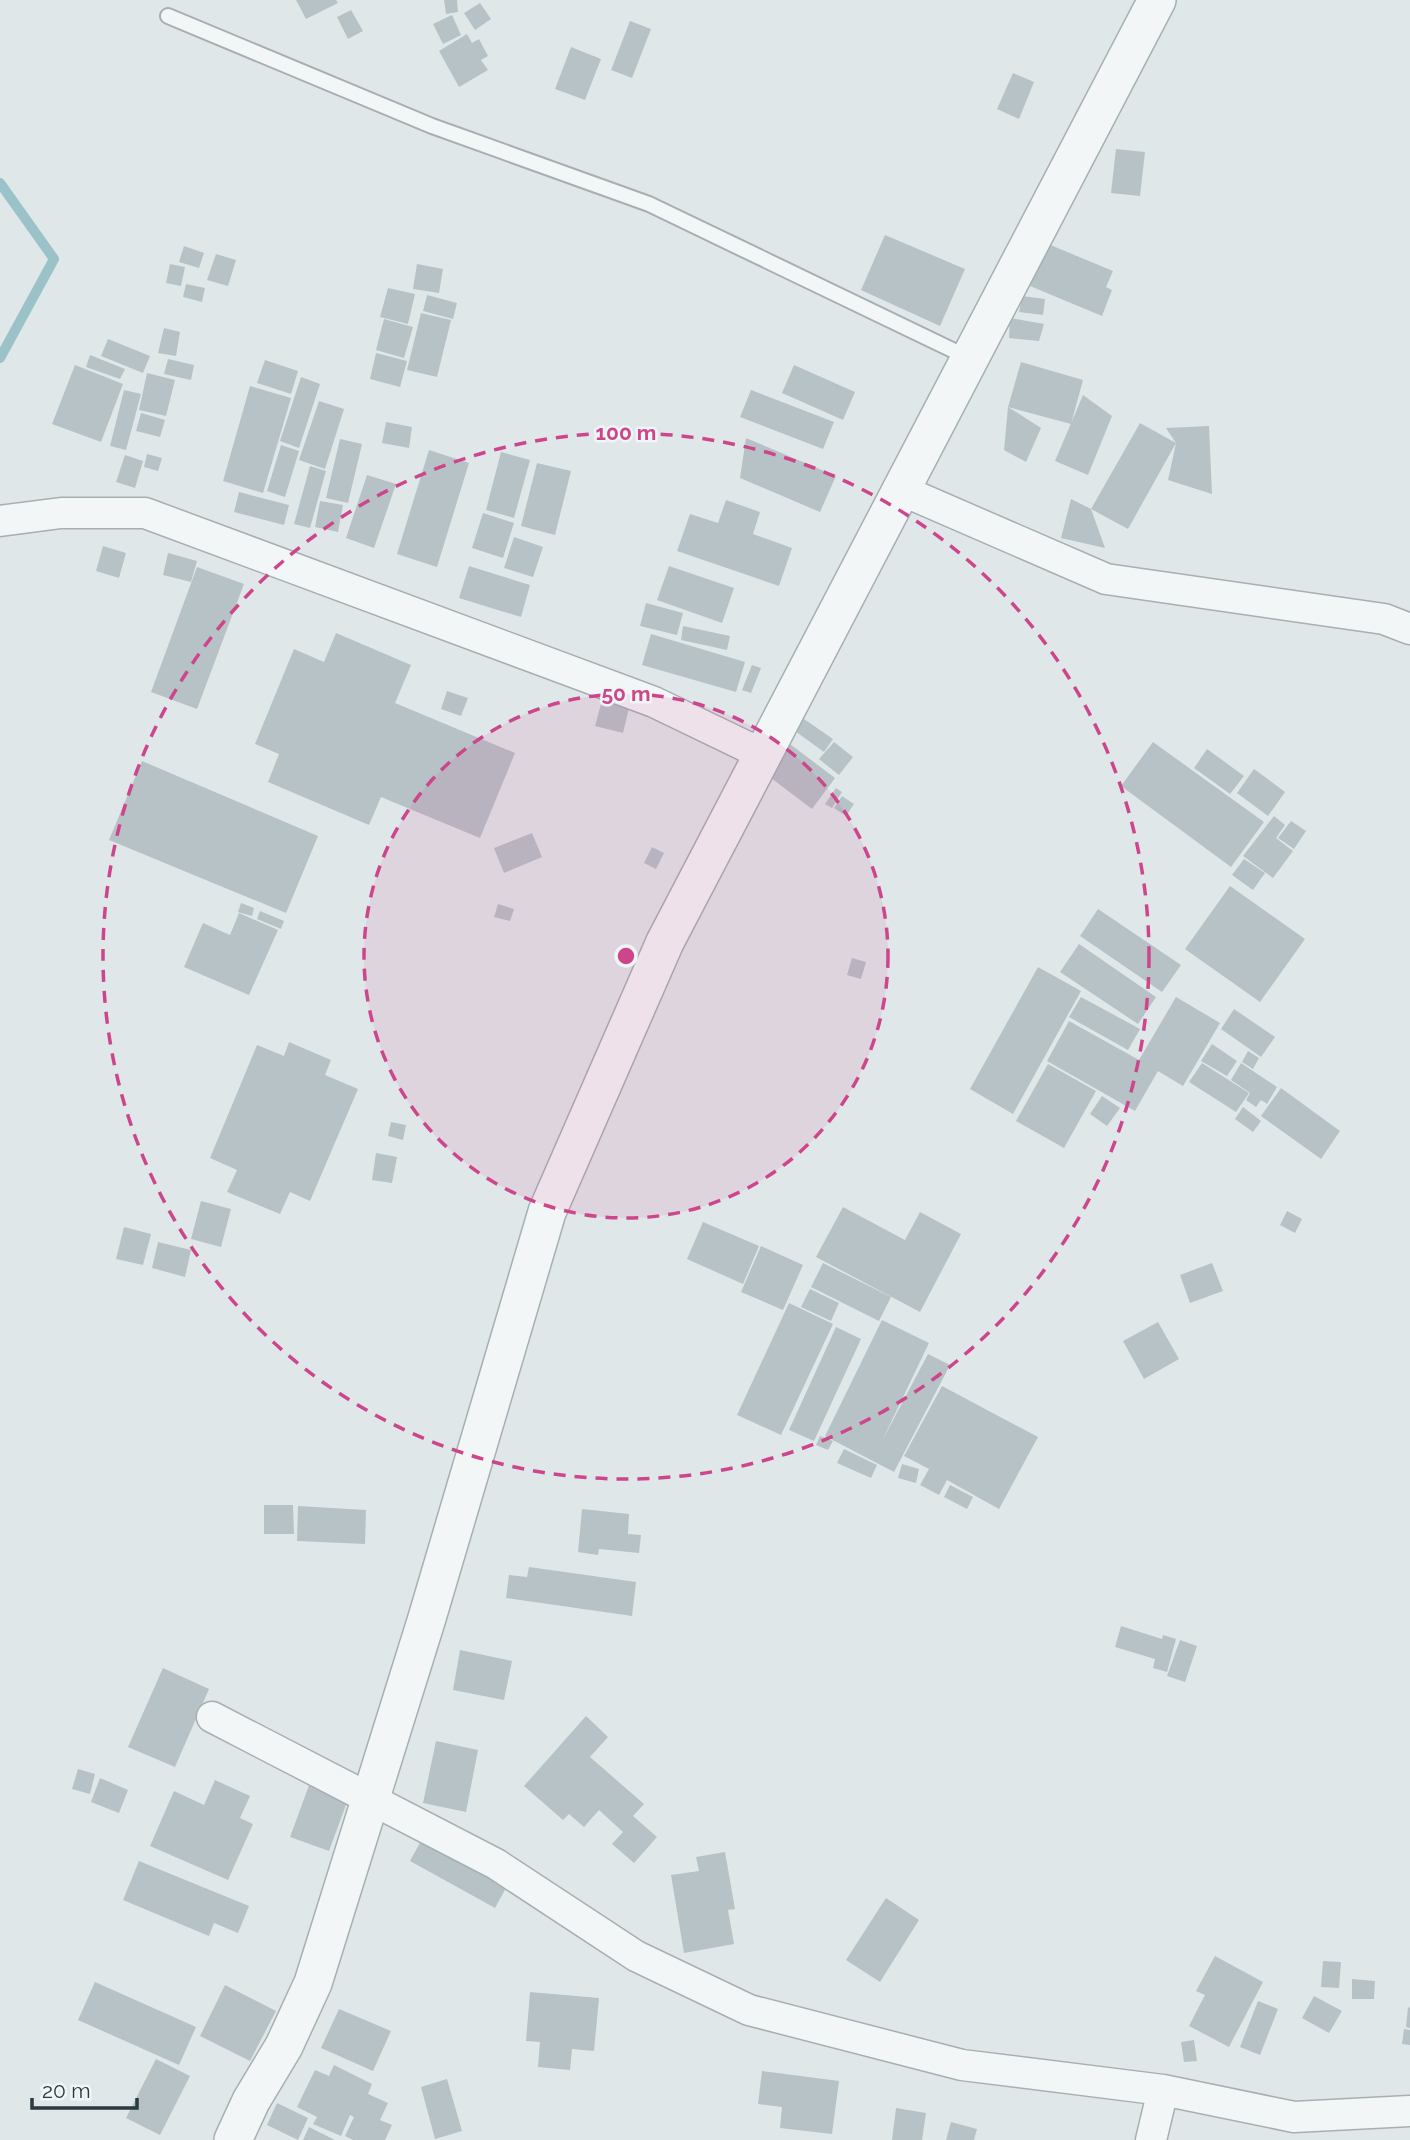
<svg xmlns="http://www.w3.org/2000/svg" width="1410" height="2140" viewBox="0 0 1410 2140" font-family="Raleway,sans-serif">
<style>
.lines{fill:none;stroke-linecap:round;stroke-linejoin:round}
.stream{stroke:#9cc2c9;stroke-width:10}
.building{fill:#b7c2c6}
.service-casing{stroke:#a5b0b3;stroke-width:18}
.minor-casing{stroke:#a5b0b3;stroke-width:33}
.tertiary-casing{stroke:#a5b0b3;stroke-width:40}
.service{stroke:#f3f6f7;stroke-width:14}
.minor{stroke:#f3f6f7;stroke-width:30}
.tertiary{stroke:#f3f6f7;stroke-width:37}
.ring{fill:none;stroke:#cd468b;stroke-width:3.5;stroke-dasharray:12 9}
.centre{fill:#cd468b;stroke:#f0f5f6;stroke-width:3.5}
.ring-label{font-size:21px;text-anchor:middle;font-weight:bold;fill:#cd468b;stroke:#f0f5f6;stroke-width:5;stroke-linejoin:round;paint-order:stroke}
</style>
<rect width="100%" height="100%" fill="#e0e7e9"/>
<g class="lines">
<!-- stream -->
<path class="stream" d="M0,183L54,259L0,358"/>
</g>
<!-- building -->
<path class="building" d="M296,0H336L338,3L306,19Z
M444,0H457L458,12L446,14Z
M480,3L491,19L475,30L464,13Z
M351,10L363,31L348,39L337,17Z
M452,15L461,35L443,44L433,24Z
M630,21L651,29L632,78L611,70Z
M467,34L472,43L479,39L488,56L481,60L488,70L459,87L439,51Z
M571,47L601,59L585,100L555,89Z
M1013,73L1034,82L1019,119L997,109Z
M1116,149L1145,152L1140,196L1111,193Z
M885,235L965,269L940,326L861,290Z
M1048,244L1113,271L1106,287L1112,290L1102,316L1030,286Z
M184,246L204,253L199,268L179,262Z
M216,254L236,260L228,286L207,280Z
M170,264L185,267L181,286L166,283Z
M417,264L443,269L439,293L413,289Z
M186,284L205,288L202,302L183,297Z
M388,288L415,294L408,324L380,317Z
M427,295L457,303L453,319L423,311Z
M1022,296L1045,299L1043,315L1019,312Z
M421,313L451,320L437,377L407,370Z
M1010,318L1044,324L1039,341L1009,338Z
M384,319L413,327L404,358L376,350Z
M164,328L180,332L176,356L158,353Z
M108,339L150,356L143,373L101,356Z
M376,353L407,361L400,387L370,379Z
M90,355L125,369L120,379L86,367Z
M168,359L194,365L191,380L164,374Z
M265,360L298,371L291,394L257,383Z
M1021,362L1083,380L1071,424L1008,407Z
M75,365L123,384L101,442L52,424Z
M794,365L855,392L843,420L782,393Z
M147,373L175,380L166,416L139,410Z
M301,377L320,384L299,448L280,441Z
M250,386L291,398L263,493L223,481Z
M124,390L141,394L126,450L110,446Z
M751,390L834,422L823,449L740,417Z
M1083,395L1112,416L1088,475L1055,461Z
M319,401L344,409L325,469L299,460Z
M1008,407L1041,428L1026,462L1004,450Z
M141,413L165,420L160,437L136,431Z
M386,422L412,427L409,448L382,443Z
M1140,423L1176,443L1128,529L1091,509Z
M1209,426L1212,494L1168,480L1176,443L1166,428Z
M746,438L836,476L820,512L740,478Z
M340,439L362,444L348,503L326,498Z
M281,445L299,451L285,497L267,491Z
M429,450L469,463L437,567L397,554Z
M501,452L530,460L514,518L486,510Z
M147,454L162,458L158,471L144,467Z
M125,455L143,461L135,488L116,482Z
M537,463L571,471L555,535L521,526Z
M310,466L326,471L310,528L294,524Z
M367,475L396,484L374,548L346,538Z
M239,492L289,505L284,525L234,512Z
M1071,499L1091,509L1105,548L1061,538Z
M726,500L760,512L753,534L792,548L779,586L677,551L690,514L718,523Z
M320,501L343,505L338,532L315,527Z
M483,513L514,523L503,558L472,548Z
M514,537L543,547L533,577L504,568Z
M103,546L126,553L119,578L96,571Z
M168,553L197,561L191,582L163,575Z
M469,566L530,585L521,617L459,598Z
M669,566L734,588L722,623L657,600Z
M197,567L244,584L197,709L151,692Z
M646,603L683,613L677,635L640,626Z
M683,626L730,636L727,650L681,640Z
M336,633L411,665L395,703L515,753L480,838L381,797L369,825L268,782L279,754L255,744L294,649L324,662Z
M651,634L745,662L736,692L642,665Z
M752,665L761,668L751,693L742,690Z
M447,691L468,698L461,716L441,709Z
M604,693L631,700L623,733L595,726Z
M804,719L833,739L824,752L795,731Z
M786,741L835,778L812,809L763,772Z
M834,742L853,757L839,775L819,759Z
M1153,742L1264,822L1231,867L1121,786Z
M1207,749L1244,776L1230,794L1194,768Z
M142,761L318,836L286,913L109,840Z
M1254,769L1285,792L1268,816L1237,793Z
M836,788L842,792L832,808L825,804Z
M842,796L854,804L846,816L834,808Z
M1274,816L1285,825L1276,838L1293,851L1273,878L1243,856Z
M1291,821L1306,831L1294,849L1278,838Z
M532,833L542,857L504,873L494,848Z
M652,847L664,853L656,869L644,863Z
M1244,859L1265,873L1253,890L1232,875Z
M1230,886L1305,939L1260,1002L1185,949Z
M241,903L254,908L252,916L238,912Z
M498,904L514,909L510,921L494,917Z
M1098,909L1181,965L1162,992L1080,936Z
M260,911L284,921L281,929L257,919Z
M239,913L278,930L249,995L184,967L203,923L230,935Z
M1079,944L1156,997L1138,1024L1060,972Z
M852,958L866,962L861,979L847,975Z
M1038,967L1081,991L1013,1114L970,1089Z
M1081,997L1140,1029L1128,1050L1069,1017Z
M1176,997L1220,1023L1183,1086L1158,1071L1135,1111L1047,1061L1069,1021L1139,1060Z
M1234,1009L1275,1037L1261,1057L1221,1029Z
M289,1042L331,1060L325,1075L358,1089L310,1201L290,1192L280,1214L227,1192L237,1170L210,1158L257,1045L284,1056Z
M1212,1044L1237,1061L1227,1076L1201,1061Z
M1248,1051L1259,1058L1253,1069L1242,1062Z
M1202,1063L1249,1093L1236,1112L1189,1082Z
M1241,1063L1277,1087L1267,1104L1261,1100L1256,1107L1246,1100L1250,1093L1231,1080Z
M1048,1064L1096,1091L1064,1148L1016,1121Z
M1281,1088L1340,1131L1321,1159L1261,1116Z
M1102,1096L1120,1108L1107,1126L1090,1114Z
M1243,1107L1261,1121L1253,1132L1235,1119Z
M391,1122L406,1125L403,1140L388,1136Z
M376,1153L397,1157L392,1183L372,1180Z
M201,1201L231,1209L221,1247L191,1239Z
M843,1207L905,1240L920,1212L961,1234L920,1312L816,1257Z
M1287,1211L1302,1219L1295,1233L1280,1225Z
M703,1222L759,1246L743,1284L687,1259Z
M124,1227L151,1234L143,1265L116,1259Z
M158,1242L191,1250L185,1277L152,1268Z
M761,1246L803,1265L783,1310L741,1292Z
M823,1263L891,1297L879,1321L811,1287Z
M1212,1263L1223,1291L1190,1303L1180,1275Z
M810,1289L839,1303L831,1321L801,1307Z
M789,1303L833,1324L781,1435L737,1415Z
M882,1320L929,1343L882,1441L928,1354L950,1365L894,1472L825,1436Z
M1158,1322L1179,1359L1144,1379L1123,1341Z
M836,1327L861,1339L814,1441L789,1430Z
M942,1386L1038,1437L999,1509L947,1480L939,1495L920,1485L929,1469L904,1456Z
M820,1436L833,1441L828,1450L816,1445Z
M844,1449L877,1465L871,1478L837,1463Z
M902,1464L919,1469L916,1483L898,1478Z
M950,1485L973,1497L967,1509L944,1497Z
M264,1505H293L294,1534H264Z
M298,1506L366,1510L365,1544L297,1541Z
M582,1509L629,1514L628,1534L641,1535L639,1553L599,1549L598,1555L578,1552Z
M529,1567L636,1582L632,1616L506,1598L509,1575L527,1577Z
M1121,1626L1162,1639L1163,1635L1176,1639L1167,1672L1153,1668L1155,1659L1115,1647Z
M1180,1640L1197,1646L1185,1682L1167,1676Z
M460,1650L512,1661L504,1700L453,1690Z
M163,1668L209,1689L175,1767L128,1747Z
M586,1716L608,1737L590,1757L644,1804L633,1816L657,1837L634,1863L612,1844L623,1832L599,1810L584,1827L569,1814L563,1820L524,1786Z
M436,1741L478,1750L466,1812L423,1803Z
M78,1769L95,1774L90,1794L72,1789Z
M100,1778L128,1790L119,1813L91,1802Z
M215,1780L250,1796L240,1818L253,1824L228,1880L150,1846L174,1791L204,1805Z
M311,1780L350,1794L329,1851L290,1837Z
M422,1839L507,1886L495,1908L410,1861Z
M725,1852L735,1909L728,1910L734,1944L684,1953L671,1875L699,1871L696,1857Z
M139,1861L249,1906L238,1933L214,1923L209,1936L123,1900Z
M886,1898L919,1920L880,1982L846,1960Z
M1215,1956L1263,1982L1229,2047L1189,2026L1205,1995L1196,1991Z
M1323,1961L1341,1962L1339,1988L1321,1987Z
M1352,1979L1375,1981L1374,1999H1352Z
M95,1982L196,2027L179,2065L78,2020Z
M225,1985L276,2011L250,2061L200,2036Z
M530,1992L599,1998L594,2051L572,2049L570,2070L538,2067L540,2042L526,2041Z
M1314,1996L1342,2011L1329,2033L1302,2018Z
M1258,2001L1278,2009L1260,2055L1240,2047Z
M1408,2007L1410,2008V2028L1406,2027Z
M339,2009L391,2031L373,2071L321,2048Z
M1404,2029L1410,2030V2045L1402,2044Z
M1194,2040L1197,2061L1184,2062L1181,2042Z
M156,2059L190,2076L160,2135L126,2118Z
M334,2065L372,2084L368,2094L388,2103L380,2120L392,2125L385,2140H353L345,2136L354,2117L350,2115L341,2136L313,2124L317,2117L297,2107L315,2070L329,2076Z
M762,2071L839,2081L832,2134L780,2128L782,2107L758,2104Z
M447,2079L462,2131L435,2139L421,2087Z
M277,2103L308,2118L298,2140L267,2125Z
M896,2108L926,2113L922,2140H892Z
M951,2122L977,2129L974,2140H946Z
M309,2127L335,2140H303Z"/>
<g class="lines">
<defs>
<path id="service" d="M168,16L432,126L649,204L969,358"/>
<path id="minor" d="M901,490L1106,579L1384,619L1410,629
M0,521L61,513H145L654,702L764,755
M212,1717L496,1864L636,1956L749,2010L962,2065L1163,2090L1151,2140
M1163,2090L1294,2117L1410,2111"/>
<path id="tertiary" d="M233,2140L251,2101L284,2046L313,1983L427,1618L547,1212L665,942L1157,0"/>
</defs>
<!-- service casing -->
<use href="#service" class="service-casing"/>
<!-- minor casing -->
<use href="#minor" class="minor-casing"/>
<!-- tertiary casing -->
<use href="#tertiary" class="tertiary-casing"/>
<!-- service -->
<use href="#service" class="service"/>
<!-- minor -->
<use href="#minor" class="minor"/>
<!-- tertiary -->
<use href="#tertiary" class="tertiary"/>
</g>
<!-- distance rings -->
<circle cx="626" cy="956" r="262" fill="#cd468b" fill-opacity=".12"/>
<g class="ring">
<circle cx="626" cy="956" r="262"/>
<circle cx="626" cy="956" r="523"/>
</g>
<circle cx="626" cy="956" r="10" class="centre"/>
<g class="ring-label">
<text x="626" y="440">100 m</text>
<text x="626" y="701">50 m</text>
</g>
<!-- scale -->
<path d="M32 2098v10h105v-10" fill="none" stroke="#293a40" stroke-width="3.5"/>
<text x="42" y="2098" font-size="21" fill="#293a40" stroke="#f0f5f6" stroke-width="5" paint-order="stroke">20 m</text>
</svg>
